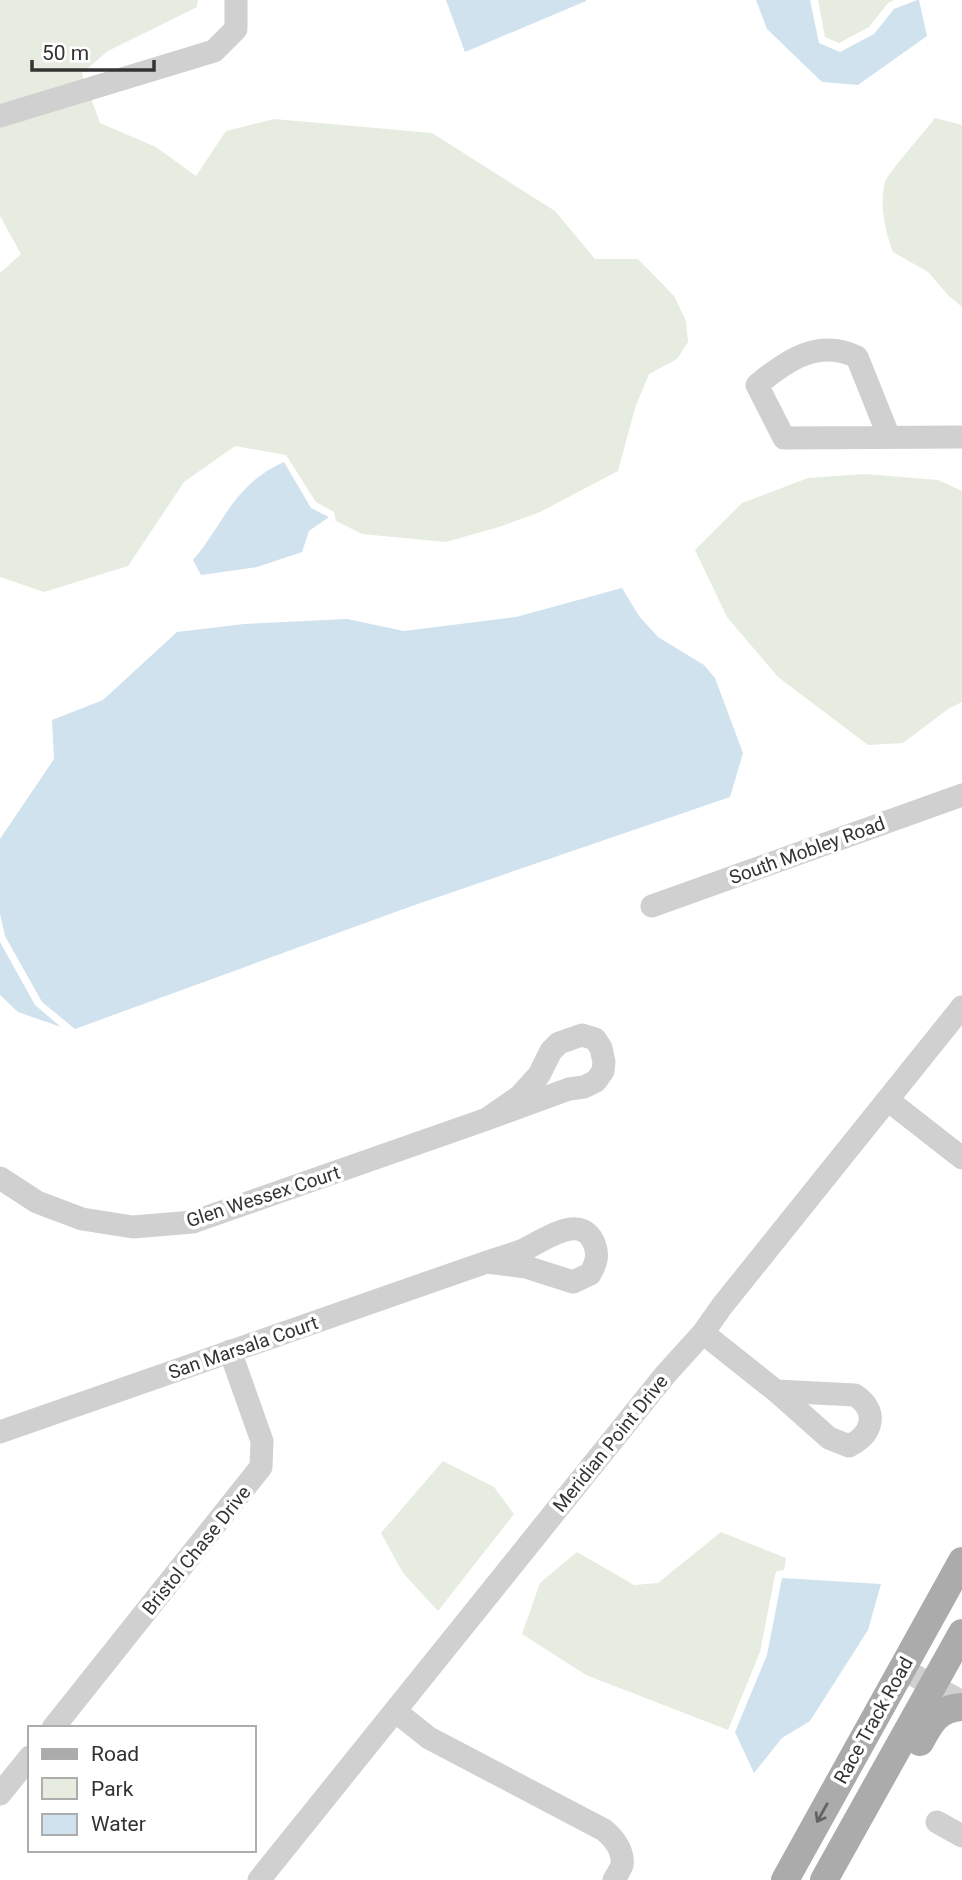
<svg xmlns="http://www.w3.org/2000/svg" width="962" height="1880" viewBox="0 0 962 1880" font-family="Roboto,sans-serif">
<style>
.green{fill:#e6ecdf}
.water{fill:#cfe2ee}
.lines{fill:none;stroke-linecap:round;stroke-linejoin:round}
.minor{stroke:#d0d0d0;stroke-width:23}
.major{stroke:#ababab;stroke-width:28}
.oneway{stroke:#636363}
.labels{text-anchor:middle;stroke-width:7;stroke-linejoin:round;paint-order:stroke}
.street-label{font-size:19px;fill:#333;stroke:#fff}
</style>
<rect width="100%" height="100%" fill="#fff"/>
<!-- green -->
<path class="green" d="M0,0H198L197,7L108,51L82,73L84,80L0,106Z
M818,0H894L888,3L869,27L839,43L825,37Z
M91,98L100,123L156,147L196,176L226,131L274,119L432,133L555,211L595,259H638L674,296L686,321L688,342L677,359L649,374L635,408L618,471L540,512L499,527L446,542L362,534L336,521L334,512L316,502L286,455L235,446L184,482L128,566L44,592L0,577V273L21,254L0,216V126Z
M935,118L962,125V307L948,295L928,272L893,252C885,230 879,205 885,182C887,174 927,129 935,118Z
M865,474L938,480L962,491V702L948,709L903,743L868,745L778,677L727,617L695,550L742,503L808,478Z
M443,1461L494,1487L514,1514L438,1611L403,1573L381,1533Z
M721,1532L786,1558L784,1570L777,1571L775,1575L760,1652L728,1730L586,1675L522,1634L540,1583L577,1552L634,1585L658,1583Z"/>
<!-- water -->
<path class="water" d="M446,0H586V1L465,52Z
M756,0H810L819,43L840,52L874,34L894,9L917,0H919L927,36L858,85L822,82L767,29Z
M284,462L311,508L329,517L309,531L302,552L257,567L201,575L193,560C226,521 233,485 284,462Z
M622,588L639,616L658,637L704,665L715,678L743,753L730,797L409,907L75,1029L42,1002L5,936L0,914V839L54,759L52,720L103,700L177,632L244,624L347,619L404,631L516,617Z
M0,942L35,1005L61,1027L18,1012L0,995Z
M782,1578L881,1584L868,1630L810,1721L782,1738L754,1773L735,1732L767,1655Z"/>
<g class="lines">
<!-- minor -->
<path class="minor" d="M0,116L214,51L236,29V0
M889,437L857,357C818,338 786,361 757,385L784,438L962,437
M652,906L962,795
M889,1101L962,1158
M0,1178L37,1202L82,1219L133,1227L193,1222L487,1119L569,1089L584,1087L596,1081L603,1071L604,1062L601,1048L595,1039L582,1035L559,1043L551,1051L539,1075L520,1096L487,1119
M703,1333L776,1391L829,1438L849,1446C873,1434 879,1411 855,1395L776,1391
M0,1432L487,1262C499,1258 511,1255 523,1250C542,1242 580,1211 594,1243C599,1255 596,1264 590,1274L573,1282L526,1267L487,1262
M901,1668L962,1702
M395,1711L429,1738L604,1830C614,1838 624,1851 622,1865C621,1869 616,1876 614,1880
M53,1728L261,1467L262,1441L230,1351
M0,1794L30,1757
M937,1822L962,1836
M259,1880L665,1375L703,1333L722,1306L962,1007"/>
<!-- major -->
<path class="major" d="M920,1742C930,1723 938,1708 962,1707
M785,1880L962,1561
M824,1880L962,1633"/>
</g>
<!-- one-way arrows -->
<defs><path id="oneway-shaft" d="M-6 0H5M1.5-3L5.5 0L1.5 3" fill="none" stroke-width="1.6" stroke-linecap="round" stroke-linejoin="round" transform="scale(1.75)"/></defs>
<use class="oneway" href="#oneway-shaft" transform="translate(822 1813) rotate(119)"/>
<g class="labels">
<!-- street labels -->
<g class="street-label">
<text transform="translate(807 850) rotate(-20)" y="7">South Mobley Road</text>
<text transform="translate(263 1196) rotate(-18)" y="7">Glen Wessex Court</text>
<text transform="translate(243 1347) rotate(-19)" y="7">San Marsala Court</text>
<text transform="translate(610 1443) rotate(-51)" y="7">Meridian Point Drive</text>
<text transform="translate(196 1550) rotate(-51)" y="7">Bristol Chase Drive</text>
<text transform="translate(873 1720) rotate(-61)" y="7">Race Track Road</text>
</g>
</g>
<!-- legend -->
<rect x="28" y="1726" width="228" height="126" fill="#ffffff" stroke="#adadad" stroke-width="2"/>
<rect x="42" y="1749" width="35" height="10" fill="#ababab" stroke="#adadad" stroke-width="2"/>
<text x="91" y="1761" font-size="21" fill="#333333">Road</text>
<rect x="42" y="1778" width="35" height="21" fill="#e6ecdf" stroke="#adadad" stroke-width="2"/>
<text x="91" y="1796" font-size="21" fill="#333333">Park</text>
<rect x="42" y="1814" width="35" height="21" fill="#cfe2ee" stroke="#adadad" stroke-width="2"/>
<text x="91" y="1831" font-size="21" fill="#333333">Water</text>
<!-- scale -->
<path d="M32 60v10h122v-10" fill="none" stroke="#333333" stroke-width="3.5"/>
<text x="42" y="60" font-size="21" fill="#333333" stroke="#ffffff" stroke-width="5" paint-order="stroke">50 m</text>
</svg>
